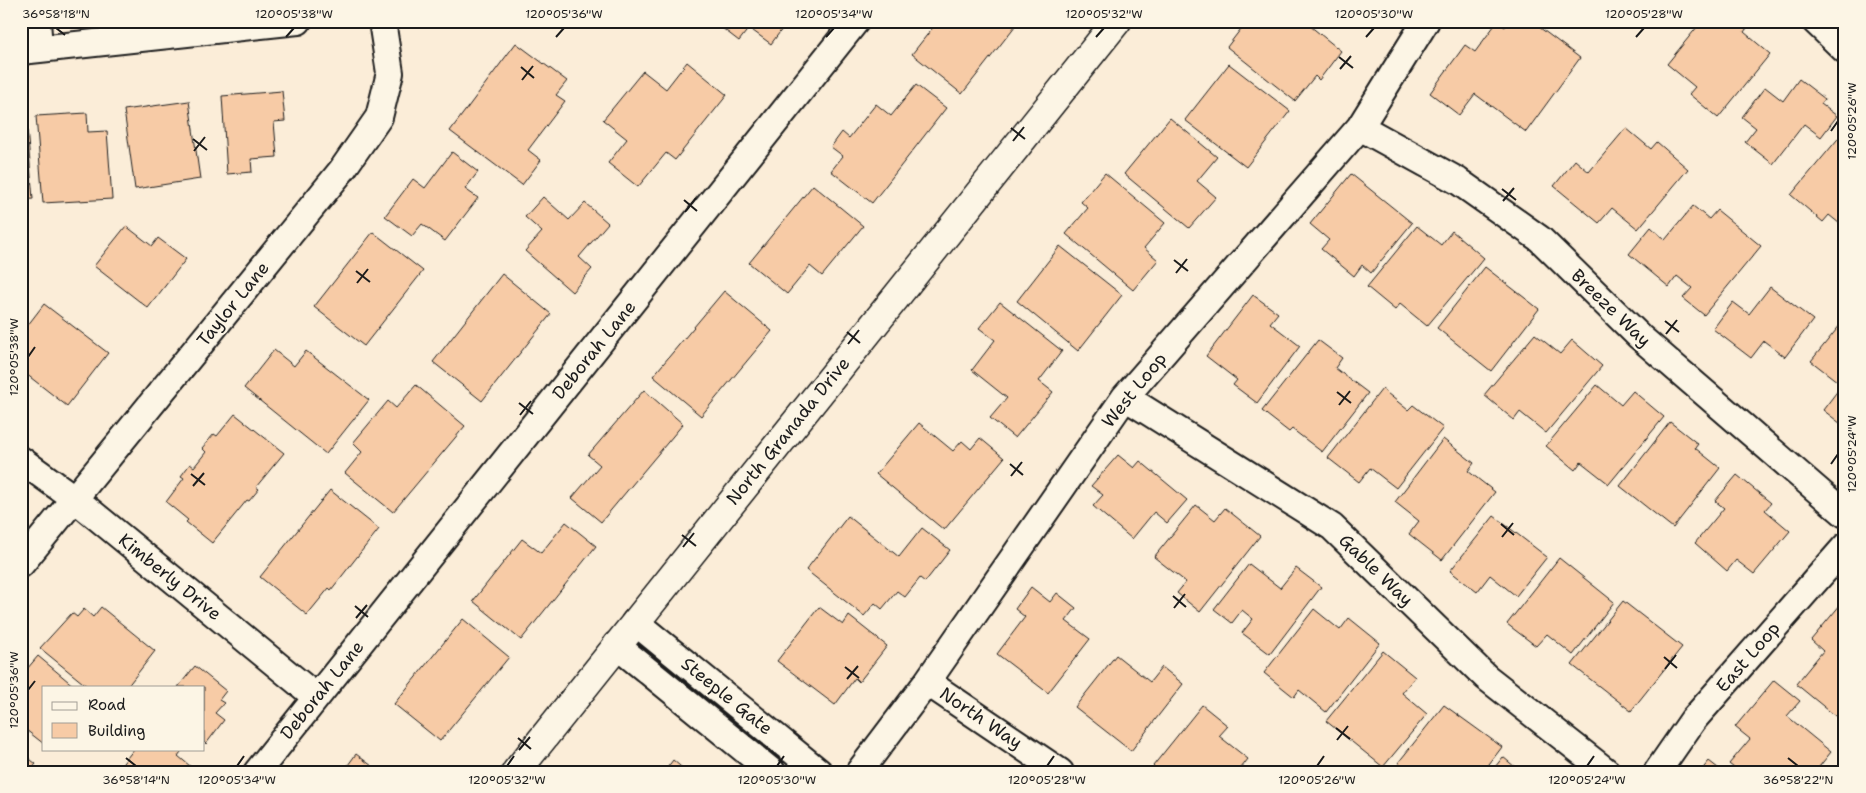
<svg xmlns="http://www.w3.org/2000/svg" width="1866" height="793" viewBox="0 0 1866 793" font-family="'Shantell Sans',sans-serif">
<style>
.building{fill:#f7cba6;stroke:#1c1c1c}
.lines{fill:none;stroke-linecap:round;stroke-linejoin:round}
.minor-casing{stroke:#1c1c1c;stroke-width:30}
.tertiary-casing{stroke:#1c1c1c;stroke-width:31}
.minor{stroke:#fcf5e5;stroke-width:26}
.tertiary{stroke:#fcf5e5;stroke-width:28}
.ticks{fill:none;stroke:#1c1c1c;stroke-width:2}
.labels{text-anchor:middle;stroke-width:4;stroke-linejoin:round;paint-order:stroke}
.street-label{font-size:18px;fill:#1c1c1c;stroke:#fcf5e5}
.neatline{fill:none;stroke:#1c1c1c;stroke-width:2}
.ticks-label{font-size:12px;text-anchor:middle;fill:#1c1c1c}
</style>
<rect width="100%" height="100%" fill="#fbedd8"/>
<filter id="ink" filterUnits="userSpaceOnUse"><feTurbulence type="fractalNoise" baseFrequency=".02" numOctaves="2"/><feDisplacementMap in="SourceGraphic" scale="10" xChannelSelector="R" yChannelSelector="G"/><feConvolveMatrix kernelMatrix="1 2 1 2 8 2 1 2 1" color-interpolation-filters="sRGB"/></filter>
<g filter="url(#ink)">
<!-- building -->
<path class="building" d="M713,21H788L771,44L749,28L739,41Z
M938,21H1019L962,94L912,54Z
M1247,21H1304L1341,51L1319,80L1315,76L1295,101L1227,47Z
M1509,21H1531L1580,58L1526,132L1475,94L1459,115L1430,93L1465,45L1475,52L1497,22L1505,27Z
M1630,21H1660L1659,27Z
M1702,21H1752L1744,32L1770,54L1718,118L1689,94L1695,87L1667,64Z
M516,43L567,81L556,95L565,101L528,150L541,160L522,185L450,131Z
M687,62L727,95L675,160L666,153L638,187L608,163L627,139L603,120L643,71L666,89Z
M1229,64L1290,111L1246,167L1185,120Z
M1799,79L1825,99L1821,104L1837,116L1821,137L1804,124L1773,164L1745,142L1756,128L1742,117L1765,87L1783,101Z
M916,85L946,108L872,203L831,171L843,156L831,147L842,132L849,138L876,104L891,116Z
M282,91L285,121L274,122L277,157L251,159L252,172L227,174L222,96Z
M189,101L200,179L135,189L124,110Z
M87,113L88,132L107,131L112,199L43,203L36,116Z
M26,116L33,199L21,200V117Z
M1170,118L1217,157L1197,181L1216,197L1189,228L1124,174Z
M1626,128L1651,149L1657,142L1688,169L1638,229L1612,208L1599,223L1554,186L1575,160L1589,172Z
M1842,134L1845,136V228L1829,215L1823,222L1791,195Z
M452,152L478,172L465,189L478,198L445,241L422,224L412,236L385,216L413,179L425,188Z
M1105,173L1165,223L1144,248L1158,260L1133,290L1066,234L1088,208L1081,202Z
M1351,174L1412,223L1371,273L1362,265L1354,276L1321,249L1329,240L1310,224Z
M813,185L863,226L822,276L810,266L787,294L749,263Z
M543,197L569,220L585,203L608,223L579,257L592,269L572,292L525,251L542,232L525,217Z
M1693,206L1709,219L1717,210L1761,246L1704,315L1683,298L1692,288L1677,276L1669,287L1629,254L1651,227L1665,240Z
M126,226L152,246L158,238L186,259L148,308L94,266Z
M1417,226L1441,245L1452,231L1484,258L1427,326L1400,304L1395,310L1367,287Z
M373,232L423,271L364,346L314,307Z
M1060,246L1122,295L1078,351L1017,301Z
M1485,267L1539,309L1491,371L1437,328Z
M502,274L551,314L482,401L433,362Z
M1770,287L1813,320L1785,357L1764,341L1751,358L1713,329L1733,302L1749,314Z
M724,291L772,331L701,416L653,376Z
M1253,295L1278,313L1270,323L1300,346L1257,403L1233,385L1237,380L1206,356Z
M1000,302L1062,351L1039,381L1053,392L1015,438L990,418L1007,398L972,370L995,340L979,328Z
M44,304L108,353L67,406L21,370V334Z
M1845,319V427L1823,410L1842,385L1811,361Z
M1535,334L1560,354L1572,340L1602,366L1546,433L1520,412L1514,420L1484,395Z
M1318,340L1342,358L1335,368L1368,393L1322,452L1292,429L1289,432L1262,411Z
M274,350L294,366L306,351L369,400L326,454L244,388Z
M416,385L465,426L393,512L345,473L362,452L353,443L388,401L396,408Z
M1597,385L1621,405L1633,391L1664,417L1609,484L1581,462L1575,470L1546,446Z
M1382,389L1408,410L1413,405L1443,428L1396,488L1370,468L1359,482L1328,458Z
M644,390L683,424L601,522L572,498L600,465L588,455Z
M235,414L284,453L256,487L259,489L249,501L247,500L212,543L186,522L188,520L166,502L184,478L181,476L190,464L194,467L206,452L202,448L214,434L217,436Z
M1670,422L1698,444L1695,448L1720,468L1673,528L1620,486Z
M919,423L953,451L962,441L971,449L980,438L1004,458L944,530L876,474Z
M1443,439L1474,463L1468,471L1495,492L1442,560L1409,534L1419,521L1395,502Z
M1118,455L1134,468L1140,461L1187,500L1167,523L1154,512L1132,539L1093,506L1103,495L1091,486Z
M1737,475L1771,503L1765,510L1790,531L1754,574L1736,560L1727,571L1695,543L1724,508L1715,501Z
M330,490L379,529L331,590L329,588L307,615L260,577Z
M1196,505L1215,520L1225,508L1260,536L1200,612L1177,593L1186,582L1154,557Z
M848,516L899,557L922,528L950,550L925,582L920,578L905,597L897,591L882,609L875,603L864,616L806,570Z
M1494,516L1547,557L1516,596L1490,575L1477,592L1450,571Z
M566,522L596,546L521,640L473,601L522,539L541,553Z
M1559,558L1614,602L1573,655L1547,634L1536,646L1507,624Z
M1249,564L1280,588L1296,568L1321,587L1270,654L1242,633L1253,619L1242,610L1232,623L1214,609Z
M1031,587L1050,602L1057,593L1076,608L1066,621L1090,639L1048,693L997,654L1025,617L1015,609Z
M1623,601L1682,647L1631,711L1572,665Z
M1841,604L1845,607V724L1796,684L1823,651L1811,640Z
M101,607L155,651L127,687H88L40,648L72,613L77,617L84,609L93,617Z
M819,607L843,625L849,616L887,646L859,682L855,678L835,705L777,661Z
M1314,609L1340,630L1349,618L1380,643L1326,712L1299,690L1294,697L1264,673Z
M463,619L509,657L440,741L394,704Z
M1383,651L1415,677L1402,693L1427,714L1383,767L1326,721Z
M1116,655L1150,682L1162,667L1183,684L1131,751L1075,707Z
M38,656L75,687H44V744L21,726V676Z
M195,666L226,691L219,700L224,703L215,713L224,720L206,744L204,742V687H178Z
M1774,680L1800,701L1787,716L1831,752L1815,772H1739L1729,764L1750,739L1735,727Z
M1202,705L1228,726L1219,736L1248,759L1238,772H1160L1153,766Z
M1444,705L1502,747L1483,772H1408L1398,763Z
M134,749H183L178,756L190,766L185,772H126L120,767Z
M21,752L36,764L29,772H21Z
M356,754L380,772H343Z
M1503,757L1521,772H1491Z
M673,760L687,772H664Z
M1709,761L1723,772H1700Z"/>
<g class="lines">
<defs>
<path id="minor" d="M37,21L39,48
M1815,21L1845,50
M21,51L298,21
M1360,127L1458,181L1540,239L1640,337L1845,514
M1125,397L1332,527L1486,677L1607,772
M21,460L75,499L316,697
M21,564L342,170L379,117L390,73L382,21
M635,622L819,772
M616,645L772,772
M927,682L1060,772
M257,772L856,21
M859,772L927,682L1125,397L1360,127L1426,21
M1657,772L1693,720L1845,547"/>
<path id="tertiary" d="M516,772L1117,21"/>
</defs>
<!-- minor casing -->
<use href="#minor" class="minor-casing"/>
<!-- tertiary casing -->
<use href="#tertiary" class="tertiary-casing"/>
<!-- minor -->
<use href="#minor" class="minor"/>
<!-- tertiary -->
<use href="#tertiary" class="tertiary"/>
</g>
</g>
<!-- ticks -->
<path class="ticks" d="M56,28L65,35M286,37L294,28M556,37L564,28M826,37L834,28M1096,37L1104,28M1366,37L1374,28M1636,37L1644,28M1339,57L1353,68M521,67L534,78M1340,69L1351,56M522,80L533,66M1011,128L1025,139M1831,131L1838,121M193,139L207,150M1013,141L1024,127M194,151L205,137M1502,189L1516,200M684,200L697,211M1503,201L1514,188M685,212L696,198M1174,260L1188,271M356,271L370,282M1176,273L1187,259M357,283L368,269M1665,321L1679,332M847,332L860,343M1666,334L1677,320M848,344L859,330M28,357L35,347M1337,392L1351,403M519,403L533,414M1339,405L1350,391M520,415L531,401M1010,464L1023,475M1831,464L1838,454M191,474L205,485M1011,476L1022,462M193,486L204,473M1501,524L1514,535M682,535L696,546M1502,537L1513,523M683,547L694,533M1173,596L1186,607M355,606L368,617M1174,608L1185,594M356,618L367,605M1664,657L1677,668M845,667L859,678M1665,669L1676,655M847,679L858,666M28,690L35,681M1336,728L1350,739M518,738L531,749M1337,740L1348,726M519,750L530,737M126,758L136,766M1788,758L1798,766M237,766L244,756M507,766L514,756M777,766L784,756M1047,766L1054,756M1317,766L1324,756M1587,766L1594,756"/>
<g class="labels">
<!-- street labels -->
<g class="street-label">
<text transform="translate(233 304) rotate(-51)" y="6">Taylor Lane</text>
<text transform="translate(1611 308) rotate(44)" y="6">Breeze Way</text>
<text transform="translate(594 350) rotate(-51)" y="6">Deborah Lane</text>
<text transform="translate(1134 390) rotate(-51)" y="6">West Loop</text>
<text transform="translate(788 431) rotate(-51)" y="6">North Granada Drive</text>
<text transform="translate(1376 570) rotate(44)" y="6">Gable Way</text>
<text transform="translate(170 577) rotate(39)" y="6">Kimberly Drive</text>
<text transform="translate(1748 657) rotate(-49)" y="6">East Loop</text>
<text transform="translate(322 690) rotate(-51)" y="6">Deborah Lane</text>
<text transform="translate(727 696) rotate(39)" y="6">Steeple Gate</text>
<text transform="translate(981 718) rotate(34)" y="6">North Way</text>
</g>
</g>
<!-- margin -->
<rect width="1866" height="793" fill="none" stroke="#fcf5e5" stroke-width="55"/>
<!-- legend -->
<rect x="42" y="686" width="162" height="65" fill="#fcf5e5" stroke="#a29e95"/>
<rect x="52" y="702" width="25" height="8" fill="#fcf5e5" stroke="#a29e95"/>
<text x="88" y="710" font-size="15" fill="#1c1c1c">Road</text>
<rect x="52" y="723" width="25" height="15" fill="#f7cba6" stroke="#a29e95"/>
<text x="88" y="736" font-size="15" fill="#1c1c1c">Building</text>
<rect x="28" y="28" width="1810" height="738" class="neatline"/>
<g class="ticks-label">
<text x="56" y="18">36°58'18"N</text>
<text x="294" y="18">120°05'38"W</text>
<text x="564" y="18">120°05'36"W</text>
<text x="834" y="18">120°05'34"W</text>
<text x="1104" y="18">120°05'32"W</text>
<text x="1374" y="18">120°05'30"W</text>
<text x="1644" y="18">120°05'28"W</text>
<text transform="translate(1852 121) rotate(-90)" y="4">120°05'26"W</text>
<text transform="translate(14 357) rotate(-90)" y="4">120°05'38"W</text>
<text transform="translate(1852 454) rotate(-90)" y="4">120°05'24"W</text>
<text transform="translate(14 690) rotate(-90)" y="4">120°05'36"W</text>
<text x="136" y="784">36°58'14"N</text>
<text x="237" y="784">120°05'34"W</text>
<text x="507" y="784">120°05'32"W</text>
<text x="777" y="784">120°05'30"W</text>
<text x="1047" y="784">120°05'28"W</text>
<text x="1317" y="784">120°05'26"W</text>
<text x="1587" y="784">120°05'24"W</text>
<text x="1798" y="784">36°58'22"N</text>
</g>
</svg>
